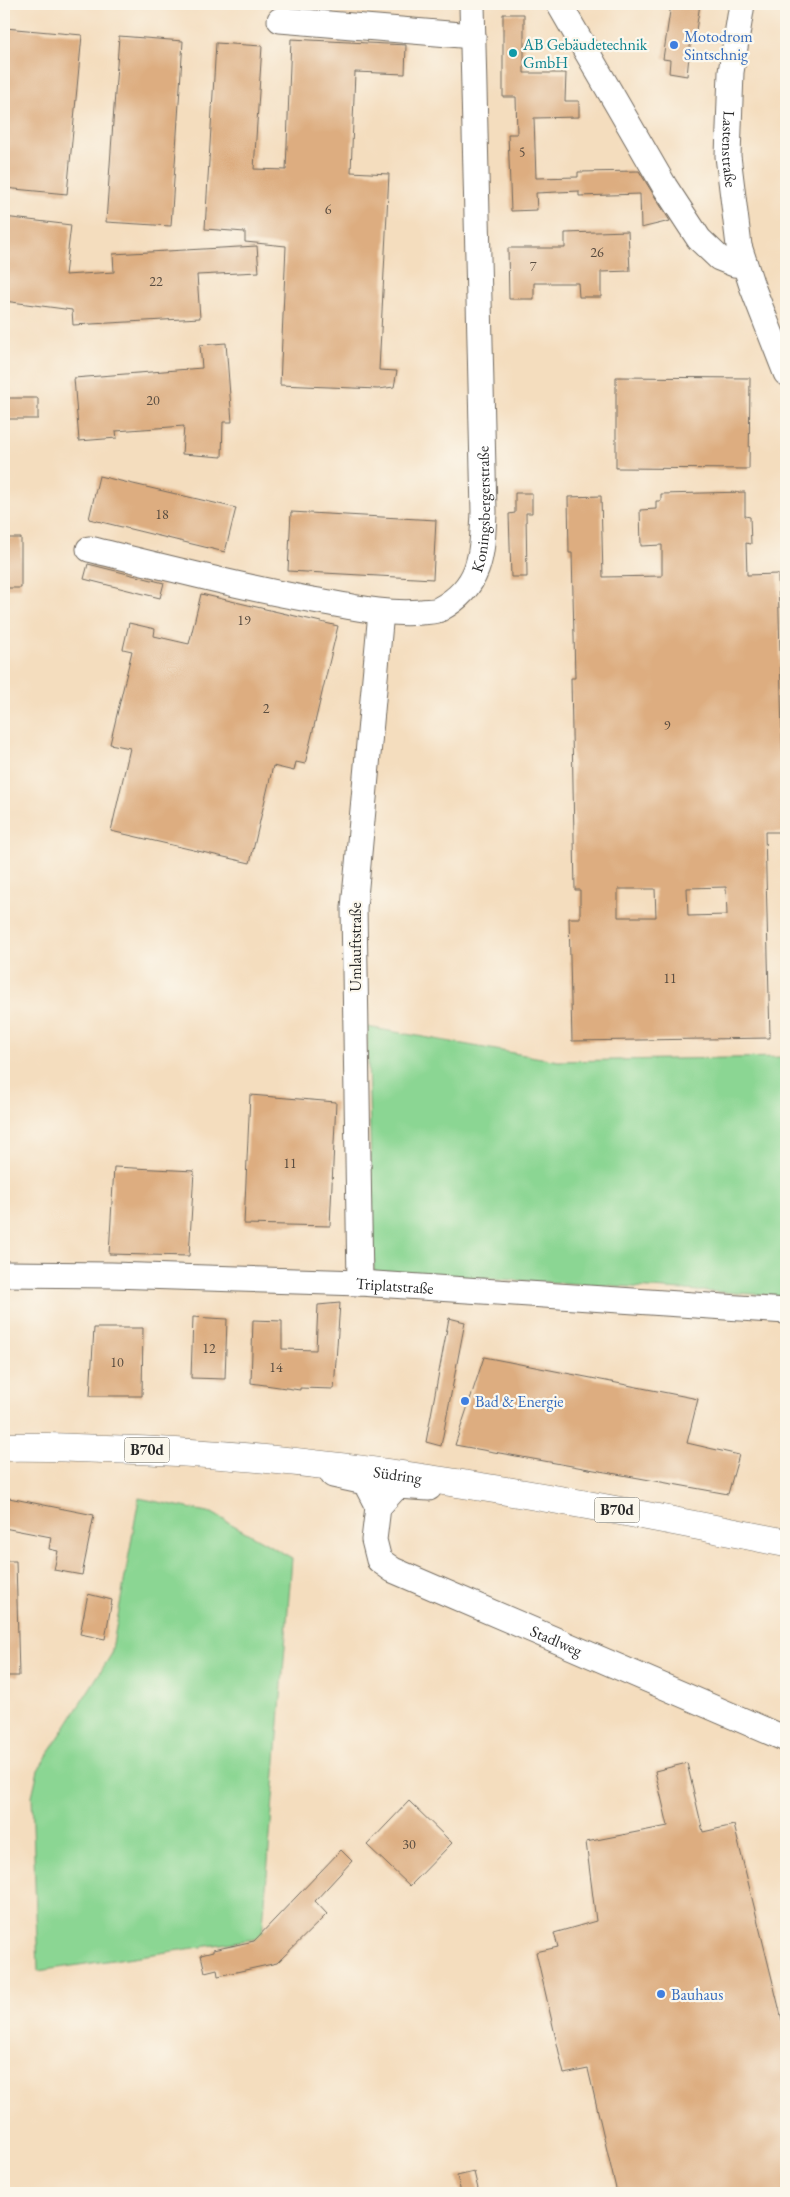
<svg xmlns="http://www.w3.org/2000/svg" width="790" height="2197" viewBox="0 0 790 2197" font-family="'EB Garamond',serif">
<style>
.green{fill:#8bd693;stroke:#5b805f}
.building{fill:#ddad80;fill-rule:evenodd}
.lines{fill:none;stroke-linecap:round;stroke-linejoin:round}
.minor-casing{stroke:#71695e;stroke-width:27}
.major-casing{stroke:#71695e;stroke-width:29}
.minor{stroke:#fff;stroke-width:25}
.major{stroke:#fff;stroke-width:28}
.shop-dot{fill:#3f7fe0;stroke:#fbf7ec;stroke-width:2}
.culture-dot{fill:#0f9aa8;stroke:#fbf7ec;stroke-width:2}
.labels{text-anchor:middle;stroke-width:4.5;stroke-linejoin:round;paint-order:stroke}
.number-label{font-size:14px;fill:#584c40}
.shield{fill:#fbf7ec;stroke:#696865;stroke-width:1}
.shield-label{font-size:15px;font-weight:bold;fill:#2b2b2b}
.shop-label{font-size:16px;fill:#366cbe;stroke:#fbf7ec;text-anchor:start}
.culture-label{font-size:16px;fill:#0d838f;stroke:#fbf7ec;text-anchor:start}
.street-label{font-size:16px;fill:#2b2b2b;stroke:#fbf7ec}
</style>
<rect width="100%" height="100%" fill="#fbf7ec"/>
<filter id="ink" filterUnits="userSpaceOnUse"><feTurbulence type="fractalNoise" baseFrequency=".02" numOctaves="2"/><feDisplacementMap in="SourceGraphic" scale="10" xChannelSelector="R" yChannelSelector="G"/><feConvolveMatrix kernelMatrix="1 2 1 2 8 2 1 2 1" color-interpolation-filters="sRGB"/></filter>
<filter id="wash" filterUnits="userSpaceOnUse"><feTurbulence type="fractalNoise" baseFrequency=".0096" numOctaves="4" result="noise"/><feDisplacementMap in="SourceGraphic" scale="20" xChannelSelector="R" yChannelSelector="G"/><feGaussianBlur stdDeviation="1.12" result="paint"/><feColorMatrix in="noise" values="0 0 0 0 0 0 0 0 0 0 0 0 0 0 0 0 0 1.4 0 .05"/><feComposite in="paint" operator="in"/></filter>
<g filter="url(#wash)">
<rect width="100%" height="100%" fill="#f4ddbe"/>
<!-- green -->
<path class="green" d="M367,1027L558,1061L786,1057V1296L374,1272Z
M139,1498L212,1513L292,1558L262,1938L38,1971L32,1796L38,1770L111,1655Z"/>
<g id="blocks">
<!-- building -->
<path class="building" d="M671,4H700L695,37L691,36L687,76L669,73L670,60L663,59Z
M503,14H524V73H566L565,101H579V117L534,118L536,178L578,177V172L639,171L670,221L641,228L640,194L579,196V191L536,193L537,210L511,211L508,134H517L516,97H503Z
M5,28L82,35L67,194L4,188Z
M119,36L183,41L171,226L106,222Z
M291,39L406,45L405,74L355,72L351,172L389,174L379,370L397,371L394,387L378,389L280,385L286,246L245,242V232L205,229L216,43L262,46L254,169L286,170Z
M4,217L71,225L65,275L114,272L113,254L257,246L259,272L197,275L200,318L73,325L72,310L4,301Z
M628,231L630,271L601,272V297H579L578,283H534V299H509L508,248H565V233Z
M226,343L232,422H223L222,457L182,454L184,426L116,431L117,438L79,441L74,378L202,368L200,345Z
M616,377L750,378L749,469L616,468Z
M4,398H38V419H4Z
M99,476L236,508L225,552L89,519Z
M745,492V516L750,517L751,544L746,543L747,575L778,574L783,773H786V832H765L770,1038L572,1041L569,918H580V890H575L571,678H575L572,553H569L568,497L601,496L603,577L662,576V545L641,546L640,510L656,509V501H661V494ZM726,887L727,915L688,916L687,888ZM618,889H655L656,917H618Z
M515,493H532V513H526L527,577H511L509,514L515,513Z
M291,512L436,520L433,579L288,571Z
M4,538H21V588H4Z
M88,564L164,583L160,598L84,579Z
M201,594L338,626L305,764L296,762L294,771L273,766L250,863L111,831L130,748L110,744L132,651L123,649L129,623L155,629L154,636L189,644Z
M250,1095L336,1102L330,1226L244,1224Z
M114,1167L194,1171L189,1256L109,1254Z
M340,1303L334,1389L300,1388V1390L251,1383L253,1320L282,1321V1349L316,1350L318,1305Z
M193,1317L227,1319L225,1379L191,1378Z
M449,1318L465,1322L441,1446L426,1442Z
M94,1328H143L142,1396H90Z
M484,1357L698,1399L687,1443L739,1455L728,1494L455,1445Z
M4,1497L94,1515L82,1575L54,1570L58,1551L49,1549L51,1537L4,1528Z
M4,1561H16L19,1676H4Z
M88,1594L112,1600L105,1639L80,1634Z
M687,1763L703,1832L734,1825L786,2036V2193H617L588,2069L564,2074L536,1952L558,1947L554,1933L596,1921L586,1842L668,1826L655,1771Z
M409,1801L452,1843L410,1886L367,1845Z
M341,1850L352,1861L315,1901L327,1914L277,1963L218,1976L217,1969L205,1972L201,1955L213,1952V1950L254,1941Z
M474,2172L479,2193H461L457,2176Z"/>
</g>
</g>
<g filter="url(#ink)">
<use href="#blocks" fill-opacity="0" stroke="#71695e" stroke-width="1"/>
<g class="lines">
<defs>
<g id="minor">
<path d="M559,4L665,187L699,239L719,258L734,264L745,265"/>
<path id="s1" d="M742,4L731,72L728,156L739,246L752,286L786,373"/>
<path d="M280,20L473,36"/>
<path id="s2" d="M89,549C166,567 242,588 319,601C353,607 386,615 421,612C427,611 435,612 440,609C482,586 482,554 484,512L472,4"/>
<path id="s3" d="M4,1274L111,1275L360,1283L786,1311"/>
<path d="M360,1283L354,908L381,612"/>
<path id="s4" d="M333,1475L365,1482L378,1507L374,1540L379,1560L393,1570L786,1739"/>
<path d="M378,1507L397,1486L429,1488"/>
</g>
<g id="major">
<path id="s5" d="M4,1447C38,1446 73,1448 107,1449C336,1455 562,1499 786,1543"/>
</g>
</defs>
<!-- minor casing -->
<use href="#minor" class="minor-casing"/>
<!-- major casing -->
<use href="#major" class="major-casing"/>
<!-- minor -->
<use href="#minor" class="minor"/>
<!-- major -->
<use href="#major" class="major"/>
</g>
</g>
<!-- markers -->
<g class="shop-dot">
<circle cx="674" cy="45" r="5"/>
<circle cx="465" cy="1401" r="5"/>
<circle cx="661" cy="1994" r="5"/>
</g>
<circle class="culture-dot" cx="513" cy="53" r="5"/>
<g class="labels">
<!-- number labels -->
<g class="number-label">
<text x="522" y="157">5</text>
<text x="328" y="214">6</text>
<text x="597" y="257">26</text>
<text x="533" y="271">7</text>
<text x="156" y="286">22</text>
<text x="153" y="405">20</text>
<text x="162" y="519">18</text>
<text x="244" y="625">19</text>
<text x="266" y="713">2</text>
<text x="667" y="730">9</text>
<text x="670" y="983">11</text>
<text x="290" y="1168">11</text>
<text x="209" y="1353">12</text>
<text x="117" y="1367">10</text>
<text x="276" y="1372">14</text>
<text x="409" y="1849">30</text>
</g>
<!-- shield labels -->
<g class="shield">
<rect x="124.5" y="1437.5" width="45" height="25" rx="4"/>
<rect x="594.5" y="1497.5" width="45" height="25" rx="4"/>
</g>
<g class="shield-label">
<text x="147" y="1455">B70d</text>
<text x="617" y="1515">B70d</text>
</g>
<!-- shop labels -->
<g class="shop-label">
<text x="684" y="42">Motodrom<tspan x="684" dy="18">Sintschnig</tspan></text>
<text x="475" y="1407">Bad &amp; Energie</text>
<text x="671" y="2000">Bauhaus</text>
</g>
<!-- culture labels -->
<g class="culture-label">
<text x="523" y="50">AB Gebäudetechnik<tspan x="523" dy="18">GmbH</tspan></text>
</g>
<!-- street labels -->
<g class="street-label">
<text dy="6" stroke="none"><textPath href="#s1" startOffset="146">Lastenstraße</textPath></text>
<text dy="6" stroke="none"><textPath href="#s2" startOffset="474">Koningsbergerstraße</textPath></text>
<text transform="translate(355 947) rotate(-90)" y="6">Umlauftstraße</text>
<text dy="6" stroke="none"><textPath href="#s3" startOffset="391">Triplatstraße</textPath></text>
<text dy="6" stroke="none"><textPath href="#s5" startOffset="395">Südring</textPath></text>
<text dy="6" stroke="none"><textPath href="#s4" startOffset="310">Stadlweg</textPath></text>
</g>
</g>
<!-- margin -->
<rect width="790" height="2197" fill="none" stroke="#fbf7ec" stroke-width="20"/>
</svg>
